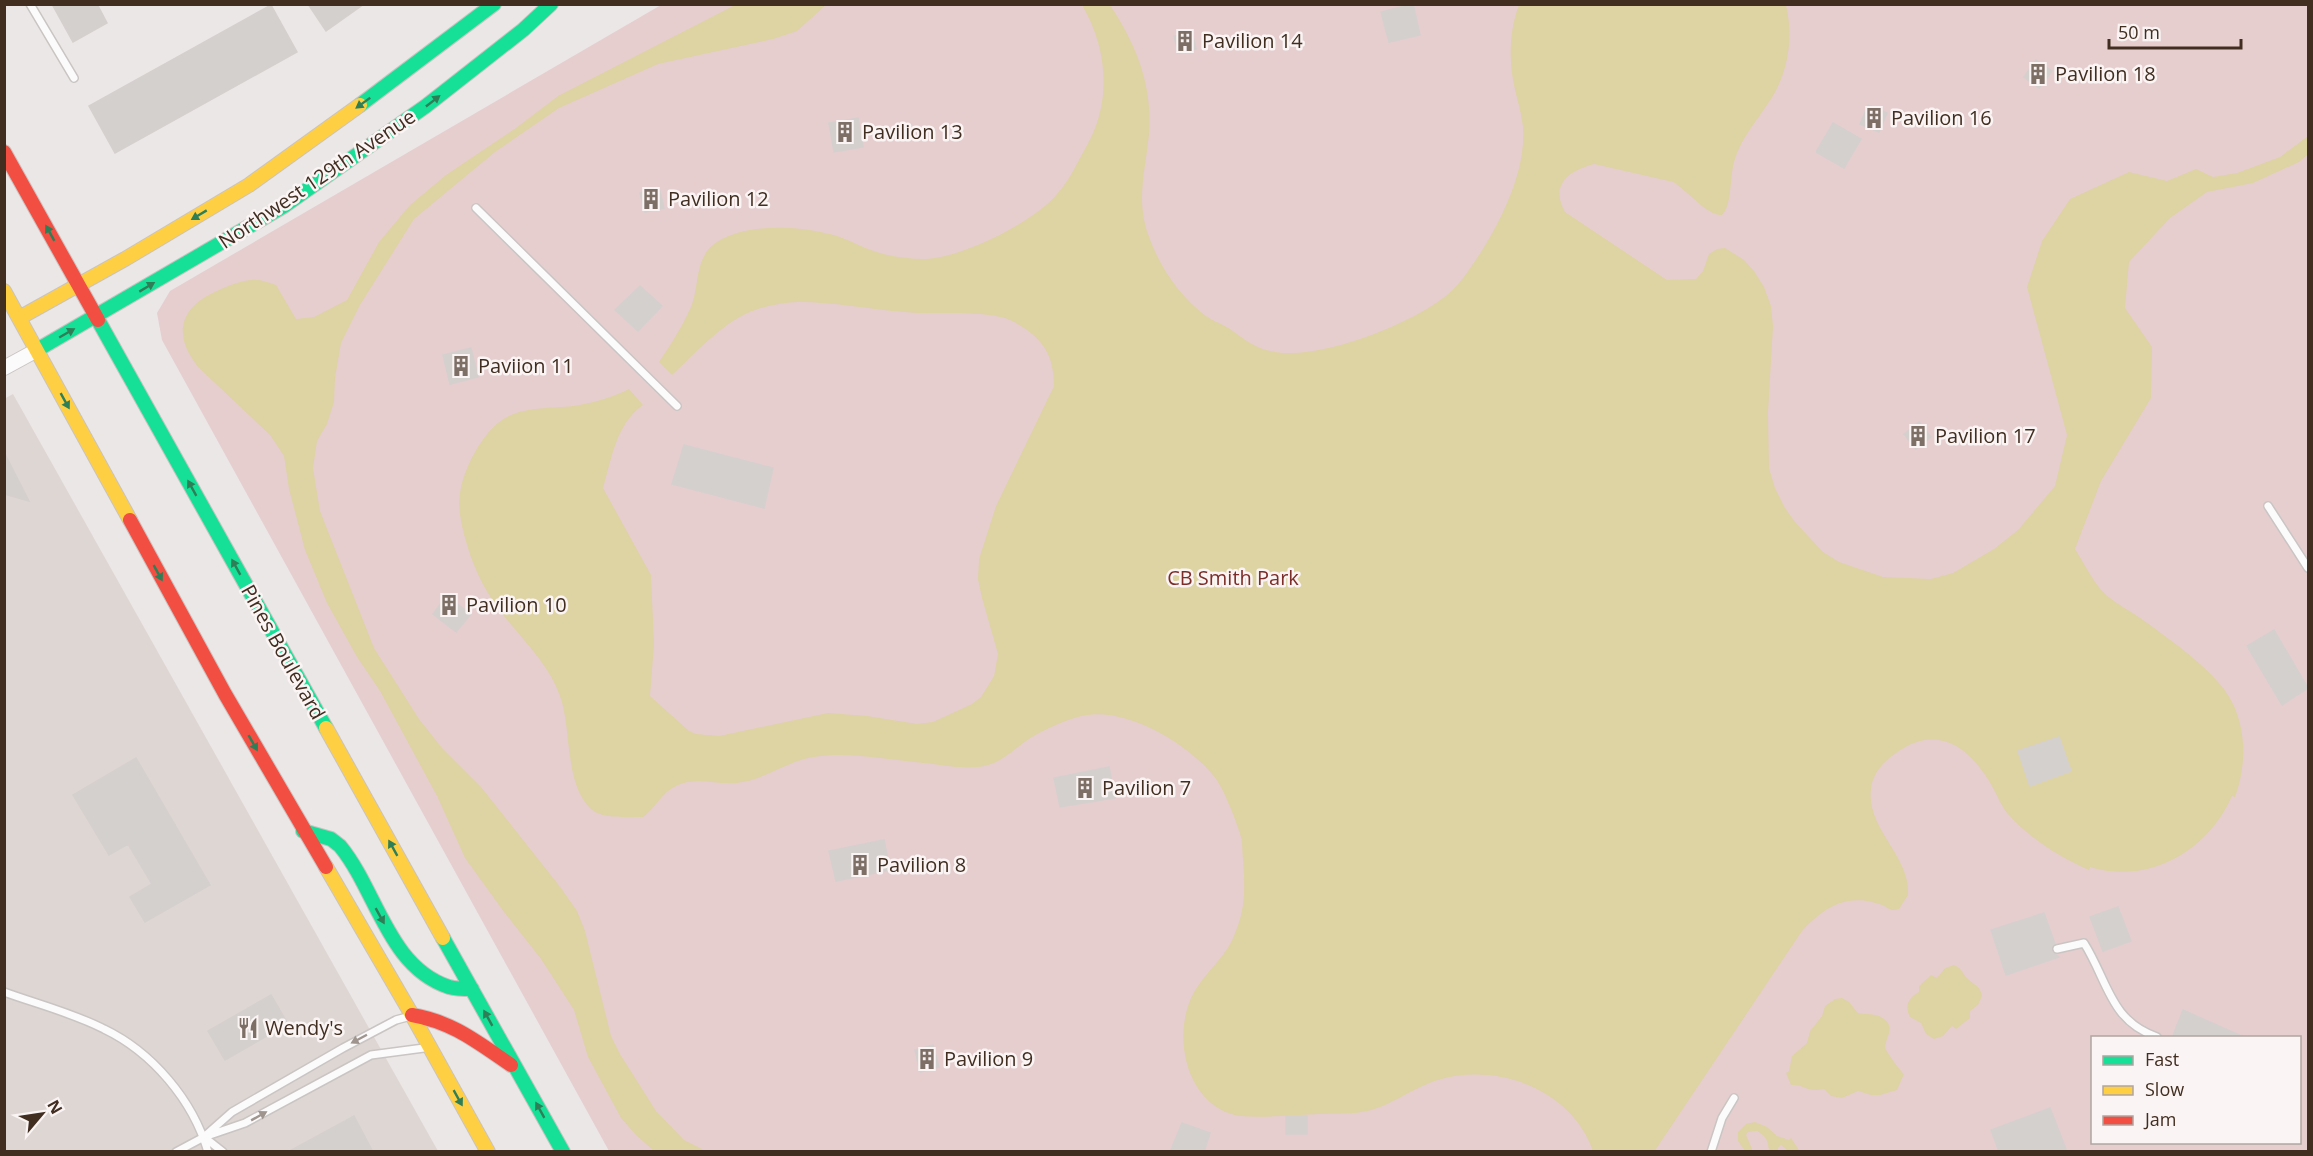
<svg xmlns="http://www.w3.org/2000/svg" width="2313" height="1156" viewBox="0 0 2313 1156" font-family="'Open Sans',sans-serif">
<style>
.built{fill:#ded6d3}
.green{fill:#e6cecf;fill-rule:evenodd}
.water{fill:#ded3a3}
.building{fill:#d4d0ce;stroke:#d5d0ce;stroke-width:1.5}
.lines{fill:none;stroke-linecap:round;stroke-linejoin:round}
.lane-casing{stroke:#c9c5c3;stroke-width:10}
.street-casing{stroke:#c9c5c3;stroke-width:16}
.fast-casing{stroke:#c9c3c1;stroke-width:16}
.slow-casing{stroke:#c9c3c1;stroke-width:16}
.jam-casing{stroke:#c9c3c1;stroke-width:16}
.lane{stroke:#fcfbfb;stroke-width:7}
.street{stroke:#fcfbfb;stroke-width:14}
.fast{stroke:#16e098;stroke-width:14}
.slow{stroke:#ffcf43;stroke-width:14}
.jam{stroke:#f24e42;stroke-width:14}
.oneway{fill:#2e7e57}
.oneway2{fill:#9f948e}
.labels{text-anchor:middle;stroke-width:5;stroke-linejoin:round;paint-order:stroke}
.poi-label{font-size:20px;fill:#422e21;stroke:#faf5f4;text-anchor:start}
.street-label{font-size:20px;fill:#422e21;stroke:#faf5f4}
.park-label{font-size:20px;fill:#7d2d27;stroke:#faf5f4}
</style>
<rect width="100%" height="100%" fill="#ebe7e6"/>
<!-- built -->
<path class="built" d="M13,394L438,1151H5L4,399Z"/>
<!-- green -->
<path class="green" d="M661,5H2308V1151H609L162,340L157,313L170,291ZM2092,1038H2300V1142H2092Z"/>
<!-- water -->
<path class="water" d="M735,5H826L797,31L773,39L658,64L559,108L495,152L414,219L360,305L341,343L335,378L334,402L327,424L317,441L313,468L320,511L374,648L419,719L442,748L481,787L561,888L577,911L585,931L611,1036L620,1054L656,1111L684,1140L706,1151H654L636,1135L621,1118L588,1057L574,1010L541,959L504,912L465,858L437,796L380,691L357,657L327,603L305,550L289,489L284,456L270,435L198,367C172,334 180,307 217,291C227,286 242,280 253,280C260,279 269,283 276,285L296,319L314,317L347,300L379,242L410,205L446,175L516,128L558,96Z
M1082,5H1110C1138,47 1155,91 1148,143C1144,175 1137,203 1148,234C1159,266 1179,296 1206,316C1213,321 1222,324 1230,329C1243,338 1254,348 1270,351C1316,362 1406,326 1443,298C1459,287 1470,268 1481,252C1503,217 1526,170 1523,127C1521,108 1514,91 1512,73C1509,51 1511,25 1519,5H1786C1794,38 1788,74 1769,102C1756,122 1741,138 1734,162C1730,175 1732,206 1722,215C1707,216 1688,191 1673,182L1594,164C1568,171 1550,185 1565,212L1667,280L1696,279L1703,271L1709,254L1717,249L1725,248L1744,260L1754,271L1764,287L1771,306L1773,326L1768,413L1769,468L1775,488L1785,508L1795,522L1823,552L1839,562L1883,577L1931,579L1953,573L1994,549L2018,530L2055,486L2067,435L2027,287L2042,241L2070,199L2129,172L2167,181L2196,169L2213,177L2237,173L2280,157L2308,136V154L2299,162L2253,183L2207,192L2170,218L2129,262L2125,308L2152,347L2151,398L2101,481L2075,549C2084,563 2093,582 2105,594C2116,604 2131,611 2143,620C2168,638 2212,669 2228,695C2247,725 2247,765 2235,797L2232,796C2208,851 2149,885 2090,867L2089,870C2059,857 2029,838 2007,813C2000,804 1996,792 1989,781C1966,744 1935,725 1896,753C1884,761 1872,774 1871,789C1866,829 1911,856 1908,895L1899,909C1892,912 1888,908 1882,905C1848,892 1824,907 1802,931L1656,1149V1151H1593C1572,1090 1498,1062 1438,1080C1412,1088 1391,1106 1367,1111C1352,1115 1336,1113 1321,1114C1294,1115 1266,1118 1239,1116C1185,1106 1171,1034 1194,992C1205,973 1225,957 1233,938C1246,909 1245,890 1243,859C1242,851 1243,842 1240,834C1236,820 1224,790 1216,779C1190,744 1122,703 1078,717C1063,721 1046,729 1032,737C1019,745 1008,757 994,763C974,772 945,765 924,763C887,760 844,750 808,758C783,764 761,781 736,783C716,785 695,776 676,786C661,793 656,808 643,817C628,817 601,819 591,809C564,784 572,729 560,696C549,664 521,638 500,611C482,587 471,562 464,534C458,512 457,493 466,471C473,453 486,431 502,420C522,406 550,409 573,406C593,403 611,398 629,389L643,405C616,424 612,458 603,488L651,575L654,644L650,696L689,731L696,734L719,736L828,713L867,716L917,724L933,722L972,704L981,697L994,676L998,654L982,598L978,579L979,559L996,506L1054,386C1054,353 1041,336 1012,321C989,309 931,315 903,312C869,309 833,302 799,302C785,302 771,305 758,309C724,320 698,351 672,375L659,362C671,344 682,327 691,307C700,285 694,256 717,242C749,222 803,226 837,236C852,241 865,249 880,253C894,257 910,259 925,259C962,258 1034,222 1057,194C1069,181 1077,163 1086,147C1112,103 1108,49 1082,5Z
M1954,965C1963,969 1962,974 1969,980C1976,986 1980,986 1982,996L1978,1005L1970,1011V1018L1956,1029L1952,1026L1943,1036L1934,1039L1926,1034L1921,1023L1910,1017C1904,1006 1909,997 1919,992V986L1931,975L1937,978L1945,968Z
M1842,998L1849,1002L1858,1013C1866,1015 1874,1013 1881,1017C1897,1026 1886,1036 1885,1047C1885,1050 1901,1072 1904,1074L1897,1090L1880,1095H1871L1858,1091L1842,1098L1831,1096L1824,1089C1807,1093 1804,1084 1791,1085L1786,1073L1789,1071L1792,1056L1807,1043L1810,1031L1822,1016L1825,1006L1835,999Z
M1755,1122L1767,1127L1777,1136L1789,1140L1791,1138L1799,1150L1788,1151L1781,1145L1778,1148V1151H1769C1768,1141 1767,1137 1757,1131L1748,1132L1746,1135L1753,1151H1745L1738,1141V1132L1746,1124Z"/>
<!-- building -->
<path class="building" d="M52,4H97L107,23L73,42Z
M308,4H364L326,31Z
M1413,4L1420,35L1389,42L1381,12Z
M271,5L297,52L115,153L89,106Z
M1192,32L1196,49L1178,53L1174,36Z
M2036,60L2052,71L2039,88L2024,77Z
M1868,105L1887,113L1879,132L1860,124Z
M858,118L863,147L834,152L829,123Z
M1833,123L1861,139L1844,168L1816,152Z
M659,188L664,208L645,212L640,193Z
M640,286L662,306L638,331L615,310Z
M471,348L478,377L450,384L443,355Z
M1919,422L1931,437L1916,449L1904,434Z
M684,445L773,468L764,508L672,484Z
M4,452L29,501L4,494Z
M446,596L471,614L456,632L433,614Z
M2274,630L2308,688L2282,705L2247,646Z
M2059,737L2071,771L2030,786L2018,751Z
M136,758L210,885L145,922L130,897L152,884L128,844L109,855L73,795Z
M1109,767L1115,798L1060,807L1054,778Z
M884,840L890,870L836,881L829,851Z
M2118,907L2131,941L2103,951L2090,917Z
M2044,913L2055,944L2052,951L2059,957L2006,975L1991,930Z
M271,995L288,1024L225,1060L208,1031Z
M2183,1010L2246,1038H2172Z
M933,1045L939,1067L920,1072L915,1050Z
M2050,1108L2066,1149L2058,1152H1999L1991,1130Z
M354,1116L373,1152H288Z
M1286,1116H1307V1134H1286Z
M1182,1123L1210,1133L1204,1152H1170Z"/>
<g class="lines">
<defs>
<path id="lane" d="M30,4L74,78
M476,208L677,406
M2268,506L2308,568
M2057,949L2084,943C2108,981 2110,1021 2157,1037
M4,992C37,1004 73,1013 104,1029C152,1052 193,1100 208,1152
M206,1135L232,1112L343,1048L396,1020L407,1017
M204,1137L223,1152
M176,1152L204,1137L245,1123L371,1055L424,1048
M1711,1152L1722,1118L1734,1098"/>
<path id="street" d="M4,368L37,350"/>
<path id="fast" d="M360,105L494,4
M98,320L326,728
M37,350L284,206L426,106L523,30L551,4
M303,831L331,839L340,846C377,891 388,967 449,987C456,989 465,989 472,989
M443,938L563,1152"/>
<path id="slow" d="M4,291L130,520
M19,318L125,259L249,185L360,105
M326,728L443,938
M326,867L412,1015L488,1152"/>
<path id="jam" d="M4,152L98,320
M130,520L225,694L326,867
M412,1015C453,1022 477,1042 511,1065"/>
</defs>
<!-- lane casing -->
<use href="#lane" class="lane-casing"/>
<!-- street casing -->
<use href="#street" class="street-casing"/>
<!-- fast casing -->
<use href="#fast" class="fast-casing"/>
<!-- slow casing -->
<use href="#slow" class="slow-casing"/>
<!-- jam casing -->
<use href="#jam" class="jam-casing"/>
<!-- lane -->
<use href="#lane" class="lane"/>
<!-- street -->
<use href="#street" class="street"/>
<!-- fast -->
<use href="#fast" class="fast"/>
<!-- slow -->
<use href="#slow" class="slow"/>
<!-- jam -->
<use href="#jam" class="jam"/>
</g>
<!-- one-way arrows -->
<defs><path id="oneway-solid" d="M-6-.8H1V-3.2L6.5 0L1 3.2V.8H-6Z" transform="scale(1.5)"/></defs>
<g class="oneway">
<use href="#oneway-solid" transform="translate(433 101) rotate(-38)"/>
<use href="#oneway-solid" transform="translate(363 103) rotate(144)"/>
<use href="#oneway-solid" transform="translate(199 215) rotate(149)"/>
<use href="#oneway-solid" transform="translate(50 233) rotate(-119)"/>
<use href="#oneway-solid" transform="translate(147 287) rotate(-31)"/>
<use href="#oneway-solid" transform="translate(67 333) rotate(-30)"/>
<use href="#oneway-solid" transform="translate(65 401) rotate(61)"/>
<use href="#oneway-solid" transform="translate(192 488) rotate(-119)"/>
<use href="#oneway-solid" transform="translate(236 567) rotate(-119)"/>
<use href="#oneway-solid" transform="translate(158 573) rotate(61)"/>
<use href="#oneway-solid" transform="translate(253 743) rotate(60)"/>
<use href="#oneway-solid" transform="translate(393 848) rotate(-119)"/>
<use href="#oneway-solid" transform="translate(380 916) rotate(61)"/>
<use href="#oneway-solid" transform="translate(488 1018) rotate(-119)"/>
<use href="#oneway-solid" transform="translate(458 1098) rotate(61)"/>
<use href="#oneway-solid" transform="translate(540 1110) rotate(-119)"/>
</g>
<g class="oneway2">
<use href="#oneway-solid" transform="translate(359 1039) rotate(152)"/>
<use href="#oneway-solid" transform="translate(259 1116) rotate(-29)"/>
</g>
<!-- icons -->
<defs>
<symbol id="building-bare" viewBox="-9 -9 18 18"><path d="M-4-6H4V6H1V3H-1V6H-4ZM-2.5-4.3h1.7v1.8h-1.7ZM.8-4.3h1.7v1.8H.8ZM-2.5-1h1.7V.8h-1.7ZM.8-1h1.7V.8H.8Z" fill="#7d6f66" stroke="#faf5f4" stroke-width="2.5" paint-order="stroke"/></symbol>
<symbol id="restaurant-bare" viewBox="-9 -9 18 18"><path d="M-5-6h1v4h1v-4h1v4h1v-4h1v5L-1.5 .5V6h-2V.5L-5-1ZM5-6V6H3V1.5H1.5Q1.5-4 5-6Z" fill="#7d6f66" stroke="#faf5f4" stroke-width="2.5" paint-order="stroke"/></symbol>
</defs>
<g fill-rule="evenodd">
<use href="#building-bare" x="1170" y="26" width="30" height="30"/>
<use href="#building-bare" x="2023" y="59" width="30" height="30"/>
<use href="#building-bare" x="1859" y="103" width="30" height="30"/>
<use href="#building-bare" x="830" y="117" width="30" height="30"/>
<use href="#building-bare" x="636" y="184" width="30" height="30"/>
<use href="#building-bare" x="446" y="351" width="30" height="30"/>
<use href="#building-bare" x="1903" y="421" width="30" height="30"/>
<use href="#building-bare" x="434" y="590" width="30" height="30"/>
<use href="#building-bare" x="1070" y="773" width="30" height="30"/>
<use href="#building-bare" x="845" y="850" width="30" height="30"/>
<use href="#restaurant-bare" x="233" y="1013" width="30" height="30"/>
<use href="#building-bare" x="912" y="1044" width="30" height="30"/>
</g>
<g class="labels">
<!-- poi labels -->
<g class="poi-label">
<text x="1202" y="48">Pavilion 14</text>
<text x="2055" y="81">Pavilion 18</text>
<text x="1891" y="125">Pavilion 16</text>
<text x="862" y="139">Pavilion 13</text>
<text x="668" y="206">Pavilion 12</text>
<text x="478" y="373">Paviion 11</text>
<text x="1935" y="443">Pavilion 17</text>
<text x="466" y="612">Pavilion 10</text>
<text x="1102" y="795">Pavilion 7</text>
<text x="877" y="872">Pavilion 8</text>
<text x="265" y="1035">Wendy's</text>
<text x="944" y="1066">Pavilion 9</text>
</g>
<!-- street labels -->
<g class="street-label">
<text transform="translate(317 179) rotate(-34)" y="7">Northwest 129th Avenue</text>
<text transform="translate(283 652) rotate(61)" y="7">Pines Boulevard</text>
</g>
<!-- park labels -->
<g class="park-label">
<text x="1233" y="585">CB Smith Park</text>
</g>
</g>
<!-- border -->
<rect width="2313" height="1156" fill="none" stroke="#422e21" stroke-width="12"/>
<!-- legend -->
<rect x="2091" y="1036" width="210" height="108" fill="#faf5f4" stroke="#b0a5a0" stroke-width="1.5"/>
<rect x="2103" y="1056" width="30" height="9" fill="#16e098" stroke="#b0a5a0" stroke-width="1.5"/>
<text x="2145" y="1066" font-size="18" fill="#422e21">Fast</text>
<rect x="2103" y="1086" width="30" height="9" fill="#ffcf43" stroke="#b0a5a0" stroke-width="1.5"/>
<text x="2145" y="1096" font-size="18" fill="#422e21">Slow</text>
<rect x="2103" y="1116" width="30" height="9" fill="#f24e42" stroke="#b0a5a0" stroke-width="1.5"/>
<text x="2145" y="1126" font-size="18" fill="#422e21">Jam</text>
<!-- north arrow -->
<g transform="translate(42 1114) rotate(61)" stroke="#faf5f4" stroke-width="4.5" paint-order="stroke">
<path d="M0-4.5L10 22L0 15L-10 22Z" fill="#422e21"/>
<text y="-9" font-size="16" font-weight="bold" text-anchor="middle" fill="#422e21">N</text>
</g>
<!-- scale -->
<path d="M2109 39v9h132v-9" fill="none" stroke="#422e21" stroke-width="3"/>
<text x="2118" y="39" font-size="18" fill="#422e21" stroke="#faf5f4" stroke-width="4.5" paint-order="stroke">50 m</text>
</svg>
